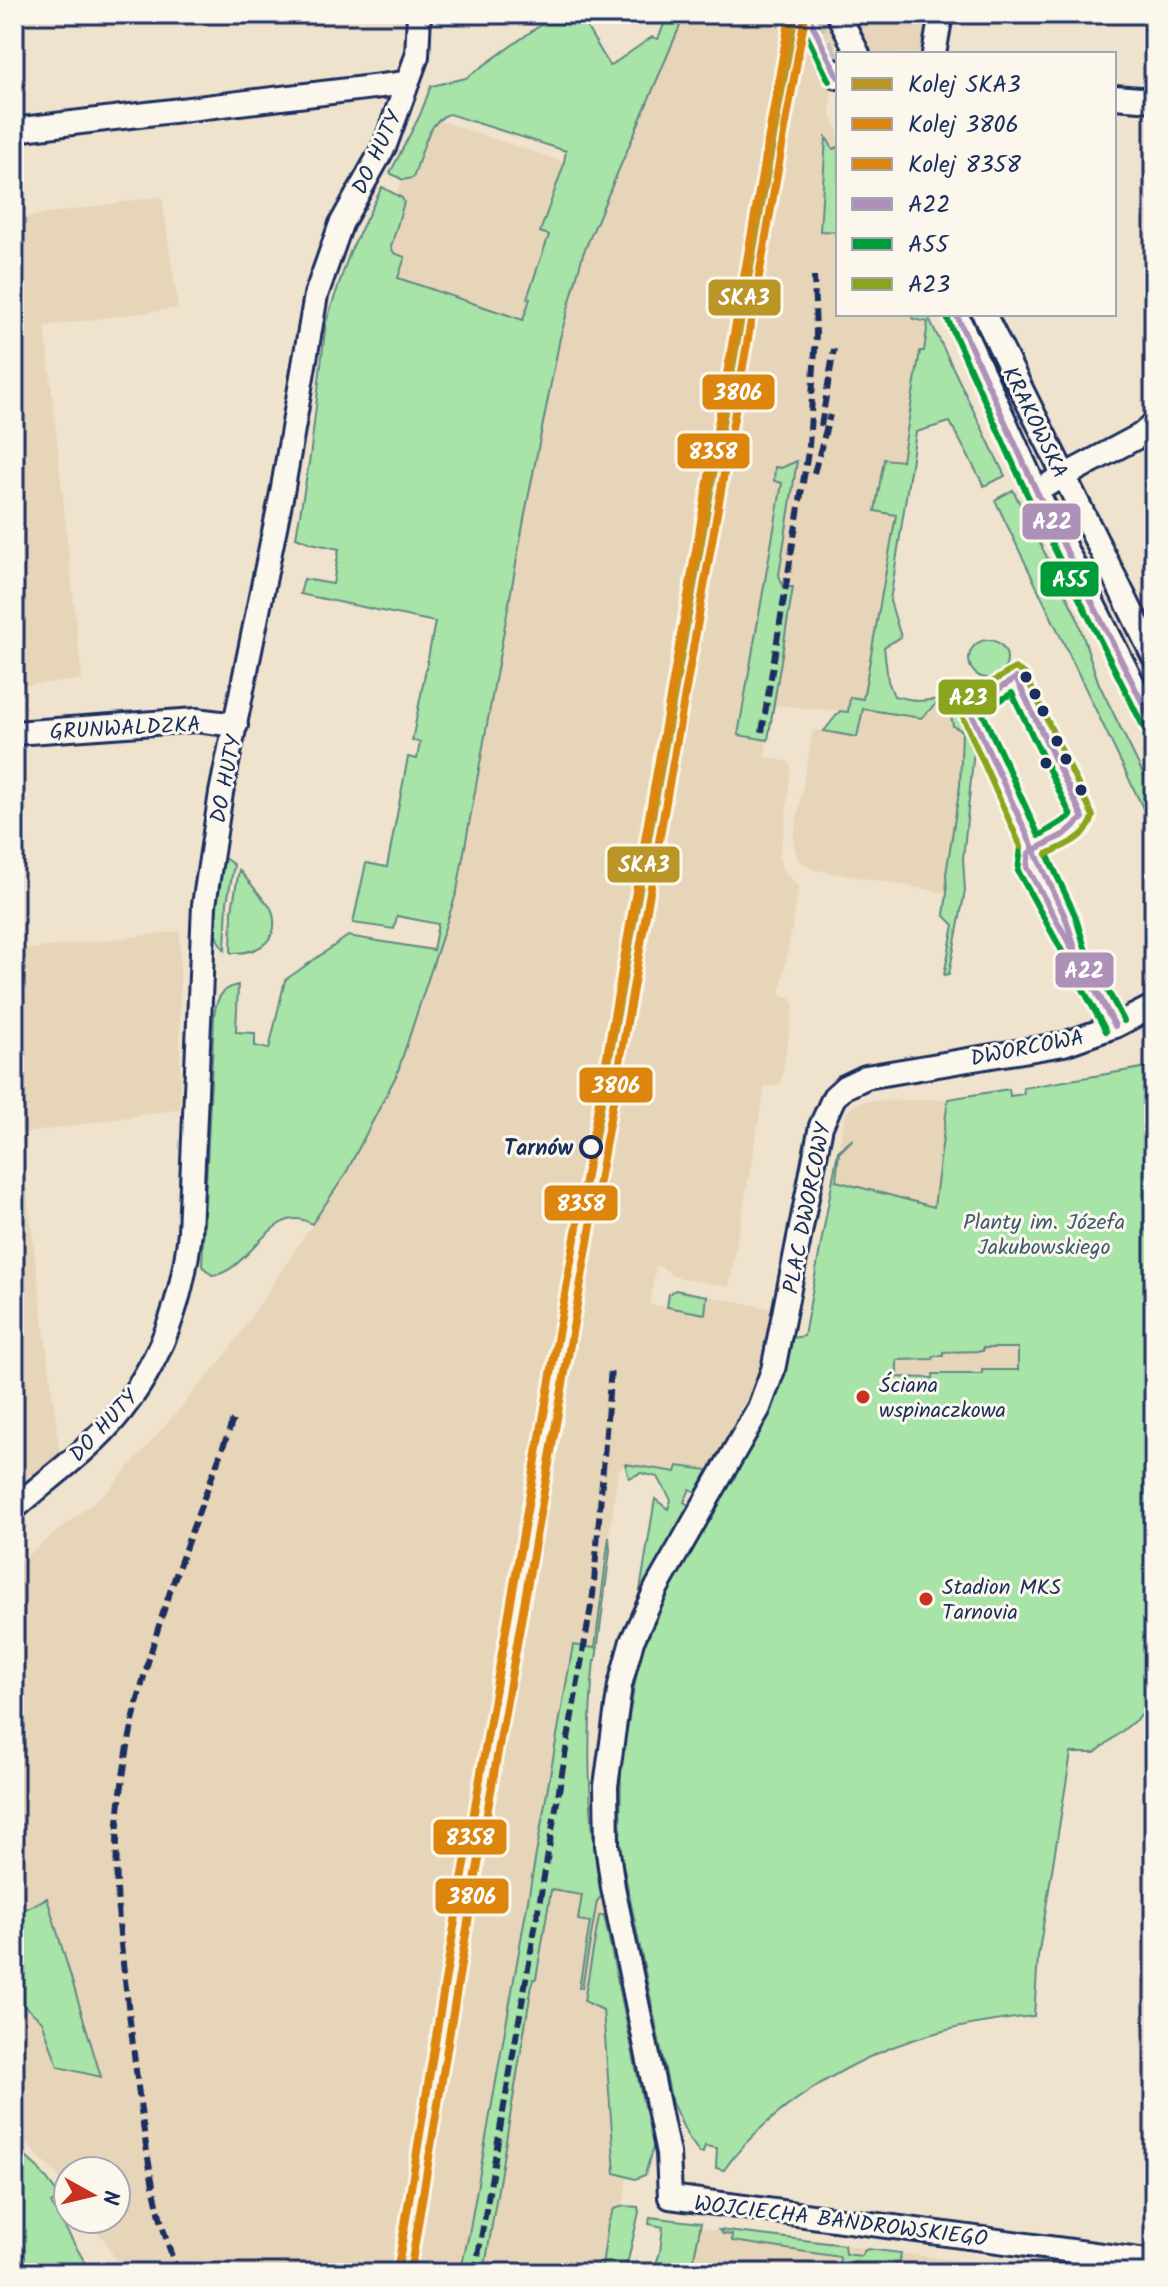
<svg xmlns="http://www.w3.org/2000/svg" width="1168" height="2287" viewBox="0 0 1168 2287" font-family="Kalam,sans-serif">
<style>
.built{fill:#e7d5b9}
.green{fill:#a8e3a8;stroke:#628983;stroke-width:2;fill-rule:evenodd}
.lines{fill:none;stroke-linecap:round;stroke-linejoin:round}
.minor-tunnel{stroke:#c5bfb8;stroke-width:22;stroke-dasharray:22 11;stroke-linecap:butt}
.minor-casing{stroke:#1b2f5e;stroke-width:28}
.minor{stroke:#fbf7ec;stroke-width:22}
.rail{stroke:#1b2f5e;stroke-width:6;stroke-dasharray:12 6;stroke-linecap:butt}
.bus-1-casing{stroke:#fbf7ec;stroke-width:12}
.bus-2-casing{stroke:#fbf7ec;stroke-width:12}
.bus-3-casing{stroke:#fbf7ec;stroke-width:12}
.bus-1{stroke:#ad91b8;stroke-width:6}
.bus-2{stroke:#009c39;stroke-width:6}
.bus-3{stroke:#8aa41e;stroke-width:6}
.rail-1-casing{stroke:#fbf7ec;stroke-width:14}
.rail-2-casing{stroke:#fbf7ec;stroke-width:14}
.rail-3-casing{stroke:#fbf7ec;stroke-width:14}
.rail-1{stroke:#ba9627;stroke-width:8}
.rail-2{stroke:#dd860e;stroke-width:8}
.rail-3{stroke:#dd860e;stroke-width:8}
.bus-dot{fill:#1b2f5e;stroke:#fbf7ec;stroke-width:3}
.stop-dot{fill:#fbf7ec;stroke:#1b2f5e;stroke-width:4}
.poi-dot{fill:#c8321e;stroke:#fbf7ec;stroke-width:3}
.labels{text-anchor:middle;stroke-width:6;stroke-linejoin:round;paint-order:stroke}
.street-label{font-size:22px;fill:#1b2f5e;stroke:#fbf7ec}
.stop-label{font-size:22px;font-weight:bold;fill:#1b2f5e;stroke:#fbf7ec;text-anchor:end}
.park-label{font-size:22px;fill:#3e5c70;stroke:#fbf7ec}
.poi-label{font-size:22px;fill:#1b2f5e;stroke:#fbf7ec;text-anchor:start}
.line-badge{stroke:#fbf7ec;stroke-width:3}
.badge-label{font-size:22px;text-anchor:middle;font-weight:bold;fill:#fff}
</style>
<rect width="100%" height="100%" fill="#efe3ce"/>
<filter id="ink" filterUnits="userSpaceOnUse"><feTurbulence type="fractalNoise" baseFrequency=".0125" numOctaves="2"/><feDisplacementMap in="SourceGraphic" scale="16" xChannelSelector="R" yChannelSelector="G"/><feConvolveMatrix kernelMatrix="1 2 1 2 8 2 1 2 1" color-interpolation-filters="sRGB"/></filter>
<g filter="url(#ink)">
<!-- built -->
<path class="built" d="M685,14H939L931,54H858L839,18L830,113L838,130V147L833,150L827,139L820,231L838,232V314H911L913,319L928,322L863,702L949,706L971,740L947,893L811,869L798,860L793,840L813,730L824,731L839,711L773,705L765,757L786,761L791,765L786,820L779,857L782,868L799,887L780,995L792,999L794,1004L781,1082L776,1086H765L729,1287L676,1277L670,1275L668,1271L662,1269V1267L656,1266L650,1304L667,1307L669,1294L675,1290L766,1307L778,1314L765,1381L697,1489L626,1464L618,1471L595,1648L589,1739V1815L604,1915L598,1916L584,2001L603,2010L613,2165L623,2177H627L624,2206L614,2210L608,2223L601,2273H124L91,2219H116V2171H68V2187L14,2130V1566L111,1488L225,1356L345,1175L457,891L525,514L560,338L583,254Z
M438,120L570,164L525,324L352,268Z
M162,196L178,308L45,326L82,680L14,686V219Z
M180,931V1109L20,1134L60,1454L14,1492V951Z
M949,1099L937,1213L832,1183L845,1116L854,1105L864,1101Z
M983,1348H1019L1018,1370H983L982,1374L897,1377V1359H933V1356L942,1352L982,1351Z
M700,2228L844,2245L1047,2273H673Z"/>
<!-- green -->
<path class="green" d="M556,14H594L583,21L610,66L652,37L658,39L668,14H685L583,254L560,338L525,514L457,891L397,1074L345,1175L312,1224C272,1199 249,1274 212,1275L202,1266L214,1019C215,1002 220,988 238,985L236,1032L255,1033V1046L269,1049L285,980L348,936L433,950L438,924L397,916L394,929L353,923L366,863L387,867L408,757L417,759L420,742L412,741L435,622L300,594L304,579L333,584L339,549L311,543L296,537L310,457L326,322L350,252L382,187L402,198L404,202L391,247L394,253L405,257L398,278L523,320L530,299L527,298L549,235L540,232L563,167L566,151L449,114C426,121 421,158 413,178L403,180L390,173L420,115L431,86L466,78Z
M826,137L833,149L838,147V232L820,231Z
M911,314H927L1005,476L984,486L950,422L916,432L890,601L901,637L884,647L888,681L894,696L918,701L943,699L951,702L975,740L963,859L965,891L949,974L944,975L954,925L944,915L947,893L946,874L960,786L962,731L953,726L949,706L936,704L921,718L863,709L857,737L824,731L840,711L848,712L850,697L863,699L896,515L875,511L884,459L902,461L920,351H924L928,322L913,319Z
M797,461L779,575L783,587H793L768,740L738,735L782,483L774,481L775,467L781,468Z
M1013,490L1076,615L1099,684L1154,796V831L995,500Z
M969 659a19 19 0 1 1 38 0a19 19 0 1 1-38 0Z
M226,859L234,865L227,902L225,950C203,927 216,890 219,861Z
M239,870L271,908C283,939 259,954 231,953L232,910Z
M1154,1066V1705L1095,1753H1071L1038,1957L1034,2016C997,2020 961,2025 925,2036C854,2057 767,2108 724,2170L716,2168L717,2148L705,2146L703,2153L699,2152L687,2135L672,2103L620,1850L621,1762L644,1632L778,1394L785,1339L804,1336L838,1151L853,1139L839,1153L836,1181L934,1207L948,1099L1009,1089L1010,1096L1024,1094L1023,1088ZM983,1348H1018V1370H982V1374H933V1378L897,1377V1360L933,1359L934,1356H943V1352L983,1351Z
M675,1290L707,1296L705,1314L667,1307L669,1294Z
M625,1464L676,1472L678,1466L708,1470L696,1492L690,1489L684,1502L689,1505L636,1615L655,1499L668,1509L671,1500L658,1477L641,1473L629,1478Z
M609,1537L610,1551L596,1660H594C586,1740 588,1818 601,1897L597,1901L582,1988H579L590,1922L578,1920L582,1895L551,1890L536,1979H533L484,2273H460L469,2234L573,1645L595,1648Z
M47,1898L101,2077L58,2067L42,2021L23,2005L15,1983L14,1915Z
M604,1915L644,2107L650,2111L657,2144L653,2147L645,2175L635,2179L615,2173L603,2010L584,2001L599,1916Z
M14,2146L38,2168L61,2198L51,2203L91,2273H14Z
M624,2206L638,2207L639,2212L627,2265L628,2273H601L608,2223L614,2209Z
M650,2217L701,2223L691,2273H653L660,2252L663,2227L649,2224Z
M719,2230L844,2245L845,2254L862,2256L864,2251L868,2249L901,2253L899,2263L891,2268L847,2262L845,2273H838L840,2257L732,2241V2235L723,2234Z"/>
<g class="lines">
<!-- minor-tunnel -->
<path class="minor-tunnel" d="M807,14L834,71"/>
<defs>
<path id="minor" d="M839,16L858,54
M934,54L941,14
M834,71L838,77
M1114,97L1154,100
M14,130L406,83
M956,314L1036,490L1154,726
M984,314L1154,657
M1051,483L1141,435L1154,424
M14,733L196,720L236,725
M1154,1006L1115,1026L1064,1044L866,1077L845,1087L834,1097L821,1126L773,1370L759,1408L657,1587L632,1641L620,1685L606,1786L607,1845L613,1887L668,2153L670,2197L1154,2262
M14,1509C37,1488 62,1470 85,1449C149,1392 181,1316 190,1232L204,905L221,793L282,493L316,295L341,224L385,145L417,56L419,14"/>
</defs>
<!-- minor casing -->
<use href="#minor" class="minor-casing"/>
<!-- minor -->
<use href="#minor" class="minor"/>
<!-- rail -->
<path class="rail" d="M821,426L834,349
M814,473L830,415
M762,732L809,446L816,334L814,277
M178,2273C151,2204 143,2127 134,2054C126,1984 114,1912 117,1842C123,1693 184,1555 234,1417
M475,2273L593,1595L611,1368"/>
<defs>
<path id="bus-1" d="M807,14L838,77
M956,314L1036,490L1154,726
M1016,678L1083,818L1065,834L1034,850L969,708Z
M1034,850L1066,919L1076,952L1115,1026L1027,867L1029,853Z"/>
<path id="bus-2" d="M798,18L829,81
M947,318L1027,494L1145,730
M1012,693L1071,816L1039,836L982,712Z
M1021,847L1018,871L1106,1031
M1047,854L1075,915L1085,948L1124,1021"/>
<path id="bus-3" d="M1021,847L959,708L963,700L1015,668L1025,674L1093,816C1089,837 1064,846 1047,854"/>
</defs>
<!-- bus-1 casing -->
<use href="#bus-1" class="bus-1-casing"/>
<!-- bus-2 casing -->
<use href="#bus-2" class="bus-2-casing"/>
<!-- bus-3 casing -->
<use href="#bus-3" class="bus-3-casing"/>
<!-- bus-1 -->
<use href="#bus-1" class="bus-1"/>
<!-- bus-2 -->
<use href="#bus-2" class="bus-2"/>
<!-- bus-3 -->
<use href="#bus-3" class="bus-3"/>
<defs>
<path id="rail-1" d="M593,1148L795,14"/>
<path id="rail-2" d="M410,2273L471,1904L805,16"/>
<path id="rail-3" d="M397,2273L458,1903L790,16"/>
</defs>
<!-- rail-1 casing -->
<use href="#rail-1" class="rail-1-casing"/>
<!-- rail-2 casing -->
<use href="#rail-2" class="rail-2-casing"/>
<!-- rail-3 casing -->
<use href="#rail-3" class="rail-3-casing"/>
<!-- rail-1 -->
<use href="#rail-1" class="rail-1"/>
<!-- rail-2 -->
<use href="#rail-2" class="rail-2"/>
<!-- rail-3 -->
<use href="#rail-3" class="rail-3"/>
</g>
</g>
<!-- markers -->
<g class="bus-dot">
<circle cx="1026" cy="677" r="7"/>
<circle cx="1035" cy="694" r="7"/>
<circle cx="1043" cy="711" r="7"/>
<circle cx="1057" cy="741" r="7"/>
<circle cx="1066" cy="759" r="7"/>
<circle cx="1046" cy="763" r="7"/>
<circle cx="1081" cy="790" r="7"/>
</g>
<circle class="stop-dot" cx="591" cy="1147" r="10"/>
<g class="poi-dot">
<circle cx="863" cy="1397" r="8"/>
<circle cx="926" cy="1599" r="8"/>
</g>
<g class="labels">
<!-- street labels -->
<g class="street-label">
<text transform="translate(376 152) rotate(-65)" y="8">DO HUTY</text>
<text transform="translate(1036 422) rotate(64)" y="8">KRAKOWSKA</text>
<text transform="translate(125 727) rotate(-3)" y="8">GRUNWALDZKA</text>
<text transform="translate(225 779) rotate(-79)" y="8">DO HUTY</text>
<text transform="translate(1027 1047) rotate(-11)" y="8">DWORCOWA</text>
<text transform="translate(806 1208) rotate(-79)" y="8">PLAC DWORCOWY</text>
<text transform="translate(103 1425) rotate(-47)" y="8">DO HUTY</text>
<text transform="translate(841 2220) rotate(7)" y="8">WOJCIECHA BANDROWSKIEGO</text>
</g>
<!-- stop labels -->
<g class="stop-label">
<text x="573" y="1155">Tarnów</text>
</g>
<!-- park labels -->
<g class="park-label">
<text x="1044" y="1229">Planty im. Józefa<tspan x="1044" dy="25">Jakubowskiego</tspan></text>
</g>
<!-- poi labels -->
<g class="poi-label">
<text x="879" y="1392">Ściana<tspan x="879" dy="25">wspinaczkowa</tspan></text>
<text x="942" y="1594">Stadion MKS<tspan x="942" dy="25">Tarnovia</tspan></text>
</g>
</g>
<g class="line-badge">
<rect x="707" y="278" width="75" height="39" rx="8" fill="#ba9627"/>
<rect x="701" y="373" width="75" height="38" rx="8" fill="#dd860e"/>
<rect x="676" y="432" width="75" height="38" rx="8" fill="#dd860e"/>
<rect x="1021" y="502" width="61" height="39" rx="8" fill="#ad91b8"/>
<rect x="1039" y="560" width="61" height="38" rx="8" fill="#009c39"/>
<rect x="937" y="678" width="61" height="38" rx="8" fill="#8aa41e"/>
<rect x="606" y="845" width="75" height="39" rx="8" fill="#ba9627"/>
<rect x="1054" y="951" width="61" height="38" rx="8" fill="#ad91b8"/>
<rect x="578" y="1066" width="76" height="38" rx="8" fill="#dd860e"/>
<rect x="543" y="1184" width="76" height="38" rx="8" fill="#dd860e"/>
<rect x="432" y="1818" width="76" height="38" rx="8" fill="#dd860e"/>
<rect x="434" y="1877" width="76" height="38" rx="8" fill="#dd860e"/>
</g>
<g class="badge-label">
<text x="744" y="305">SKA3</text>
<text x="738" y="400">3806</text>
<text x="713" y="459">8358</text>
<text x="1052" y="529">A22</text>
<text x="1070" y="587">A55</text>
<text x="968" y="705">A23</text>
<text x="644" y="872">SKA3</text>
<text x="1084" y="978">A22</text>
<text x="616" y="1093">3806</text>
<text x="581" y="1211">8358</text>
<text x="470" y="1845">8358</text>
<text x="472" y="1904">3806</text>
</g>
<!-- margin -->
<rect width="1168" height="2287" fill="none" stroke="#fbf7ec" stroke-width="48"/>
<rect x="24" y="24" width="1120" height="2239" fill="none" stroke="#1b2f5e" stroke-width="3" filter="url(#ink)"/>
<!-- legend -->
<rect x="836" y="52" width="280" height="264" fill="#fbf7ec" stroke="#a1a7b3" stroke-width="2"/>
<rect x="852" y="78" width="40" height="12" fill="#ba9627" stroke="#a1a7b3" stroke-width="2"/>
<text x="908" y="92" font-size="24" fill="#1b2f5e">Kolej SKA3</text>
<rect x="852" y="118" width="40" height="12" fill="#dd860e" stroke="#a1a7b3" stroke-width="2"/>
<text x="908" y="132" font-size="24" fill="#1b2f5e">Kolej 3806</text>
<rect x="852" y="158" width="40" height="12" fill="#dd860e" stroke="#a1a7b3" stroke-width="2"/>
<text x="908" y="172" font-size="24" fill="#1b2f5e">Kolej 8358</text>
<rect x="852" y="198" width="40" height="12" fill="#ad91b8" stroke="#a1a7b3" stroke-width="2"/>
<text x="908" y="212" font-size="24" fill="#1b2f5e">A22</text>
<rect x="852" y="238" width="40" height="12" fill="#009c39" stroke="#a1a7b3" stroke-width="2"/>
<text x="908" y="252" font-size="24" fill="#1b2f5e">A55</text>
<rect x="852" y="278" width="40" height="12" fill="#8aa41e" stroke="#a1a7b3" stroke-width="2"/>
<text x="908" y="292" font-size="24" fill="#1b2f5e">A23</text>
<!-- north arrow -->
<g transform="translate(92 2195) rotate(98)"><circle r="38" fill="#fbf7ec" stroke="#a1a7b3" stroke-width="2"/>
<path d="M0-6L14 30L0 20L-14 30Z" fill="#c8321e"/>
<text y="-12" font-size="22" font-weight="bold" text-anchor="middle" fill="#1b2f5e">N</text>
</g>
</svg>
